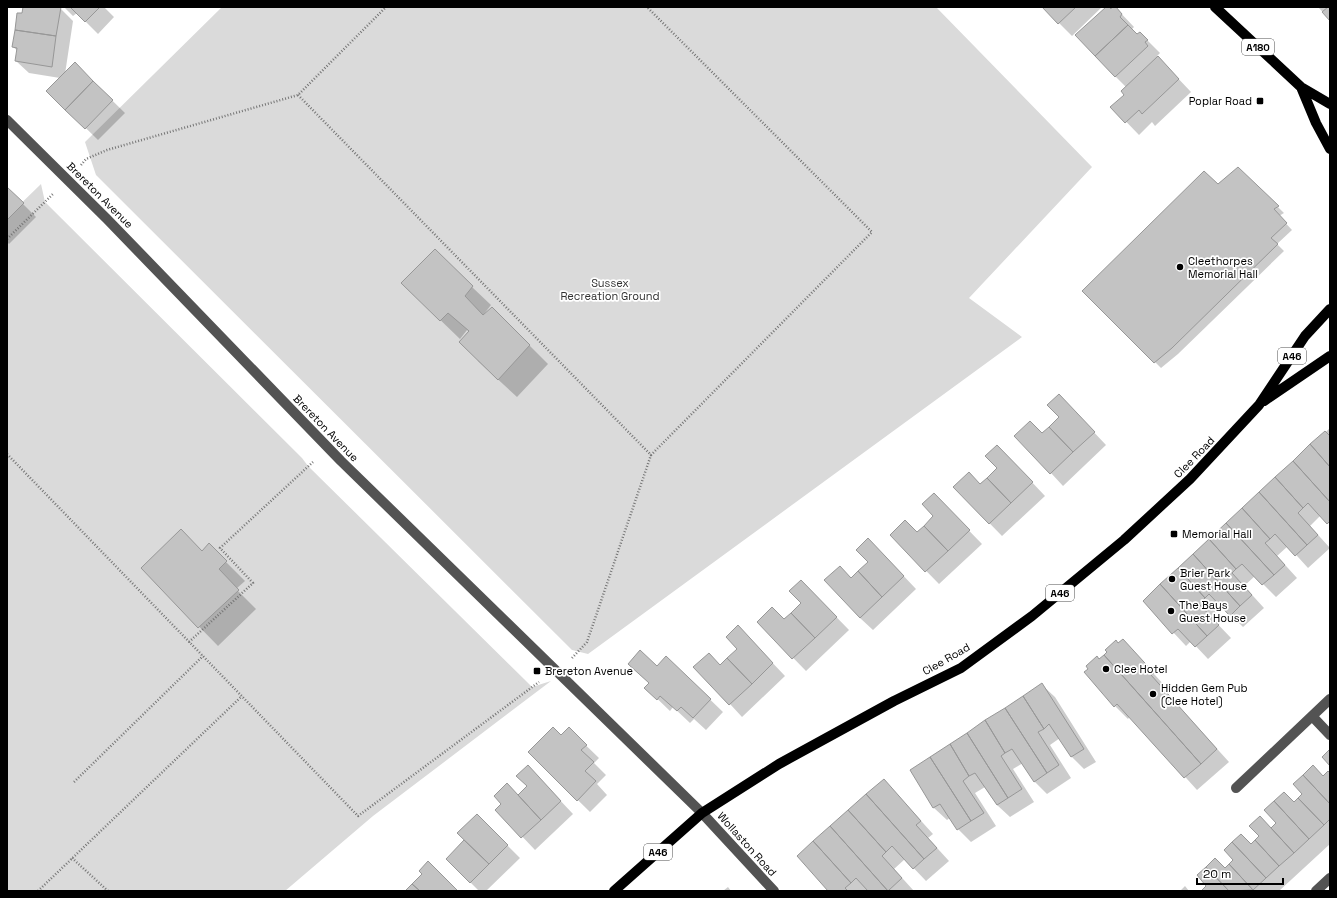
<svg xmlns="http://www.w3.org/2000/svg" width="1337" height="898" viewBox="0 0 1337 898" font-family="'Space Grotesk',sans-serif">
<style>
.green{fill:#dadada}
.shadow{fill:#0003}
.building{fill:#c3c3c3;stroke:#979797}
.lines{fill:none;stroke-linecap:round;stroke-linejoin:round}
.path{stroke:#757575;stroke-width:2.5;stroke-dasharray:1 2;stroke-linecap:butt}
.minor{stroke:#535353;stroke-width:10}
.major{stroke:#000;stroke-width:10}
.poi-dot{fill:#000;stroke:#fff;stroke-width:1.5}
.labels{text-anchor:middle;stroke-width:3.5;stroke-linejoin:round;paint-order:stroke}
.shield{fill:#fff;stroke:#4c4c4c;stroke-width:1}
.shield-label{font-size:10px;font-weight:bold;fill:#000}
.poi-label{font-size:11px;fill:#000;stroke:#fff;text-anchor:start}
.street-label{font-size:11px;fill:#000;stroke:#fff}
.park-label{font-size:11px;fill:#313131;stroke:#fff}
</style>
<rect width="100%" height="100%" fill="#fff"/>
<!-- green -->
<path class="green" d="M222,7H936L1092,167L969,298L1022,337L588,654L572,650L96,175L85,142Z
M41,184L45,202L302,458L308,466L524,679L532,687L551,681L373,816L285,891H7V217Z"/>
<!-- shadow -->
<path class="shadow" d="M24,7H50L60,8L73,21L65,74L75,64L125,113L98,140L48,91L60,78L29,73L16,61L18,51L13,47Z
M64,7H104L114,17L98,34L77,13L73,16Z
M1043,7H1102L1072,36Z
M1107,7L1111,10L1115,7L1134,27L1131,30L1137,35L1140,33L1160,53L1157,56L1191,92L1155,126L1152,122L1139,135L1112,107L1125,95L1126,87L1115,76Z
M1318,7H1330V20Z
M1238,168L1284,213L1279,216L1292,230L1277,244L1284,251L1178,354L1161,368L1084,291Z
M7,188L36,217L9,244L7,242Z
M402,283L472,287L491,305L484,314L485,315L492,308L548,364L517,397L478,361L470,332L467,330L460,339Z
M1071,408L1106,445L1063,486L1051,473L1042,434Z
M1330,428V525L1321,515L1310,526L1330,548L1308,568L1288,546L1277,556L1297,578L1276,597L1255,576L1244,586L1264,608L1243,627L1222,606L1211,617L1231,638L1208,659L1191,641L1186,646L1144,601Z
M1010,459L1045,496L1002,536L954,487L980,485Z
M946,507L982,544L939,584L891,535L917,533Z
M209,545L245,581L236,589L256,609L218,646L142,568L202,552Z
M881,552L916,589L873,630L860,618L851,579Z
M814,594L849,630L806,671L758,622L784,620Z
M750,639L785,676L742,717L730,704L721,666Z
M1118,644L1135,653L1165,686L1163,689L1229,762L1197,790L1130,716L1128,719L1115,706L1089,669L1097,657L1100,660Z
M666,657L723,712L706,730L694,719L690,723L673,707L670,711L646,688L650,684L629,664L657,667Z
M1042,685L1055,697L1096,762L1084,769L1072,757L1060,738L1050,745L1071,778L1047,794L1034,781L1023,763L1013,769L1034,802L1010,817L997,805L985,787L975,793L996,826L971,842L958,829L950,818L947,820L934,808L911,770Z
M569,729L599,758L594,763L606,775L597,784L607,795L590,812L529,752L561,737Z
M1330,770V844L1279,891H1204L1225,869L1260,837V817L1272,829L1294,803Z
M540,779L573,814L535,850L497,810L503,804L518,796Z
M884,780L933,834L928,838L949,861L926,881L905,859L894,869L914,891H829Z
M477,815L520,858L486,891H479L447,859L466,840Z
M1185,886L1189,891H1180Z
M728,887L731,891H723Z"/>
<!-- building -->
<path class="building" d="M23,7H61L56,36L15,30L17,13H22Z
M70,7H100L85,22Z
M1042,7H1076L1058,24Z
M1106,7H1109L1111,9L1112,7H1116L1122,14L1120,17L1128,25L1095,56L1075,35Z
M1328,7H1330V21L1322,12Z
M1128,25L1137,34L1140,32L1148,40L1145,42L1148,46L1115,77L1095,56Z
M15,30L56,36L52,67L15,61L17,48L12,47Z
M1158,56L1179,79L1142,114L1139,110L1125,123L1110,107L1124,95L1121,91Z
M75,62L93,81L65,110L46,91Z
M93,81L113,100L85,129L65,110Z
M1238,167L1279,206L1274,209L1287,223L1271,238L1278,244L1172,348L1154,363L1082,291L1204,171L1218,184Z
M7,187L24,203L7,220Z
M435,249L473,286L465,296L483,315L492,307L530,345L498,380L459,342L469,331L448,313L440,321L401,283Z
M1059,394L1095,432L1073,452L1049,427L1059,417L1047,405Z
M1030,421L1042,433L1049,427L1073,452L1050,474L1014,436Z
M1325,431L1330,436V467L1310,444Z
M1310,444L1330,467V502L1293,461Z
M997,445L1033,482L1011,503L987,478L997,468L985,456Z
M1293,461L1330,502V521L1327,524L1308,503L1303,508L1275,477Z
M969,472L980,484L987,478L1011,503L989,524L953,487Z
M1275,477L1303,508L1298,513L1318,535L1307,545L1259,492Z
M1259,492L1307,545L1295,556L1275,534L1270,539L1242,508Z
M934,493L970,530L948,551L924,526L933,516L922,504Z
M1242,508L1270,539L1265,543L1285,565L1274,575L1226,523Z
M905,520L917,532L924,526L948,551L925,572L890,535Z
M1226,523L1274,575L1262,585L1242,564L1236,569L1209,539Z
M181,529L202,551L209,543L227,561L219,569L239,590L198,628L141,568Z
M868,538L904,576L882,597L858,571L868,562L856,550Z
M1209,539L1236,569L1232,573L1252,595L1240,606L1193,554Z
M1193,554L1240,606L1230,616L1209,594L1205,598L1178,568Z
M840,566L851,578L858,571L882,597L860,618L824,580Z
M1178,568L1205,598L1199,604L1219,625L1207,636L1160,584Z
M801,580L837,617L815,638L791,613L801,603L789,591Z
M1160,584L1207,636L1195,647L1178,629L1172,634L1143,601Z
M772,607L784,619L791,613L815,638L792,659L757,622Z
M738,625L773,663L752,684L727,658L737,649L726,637Z
M1123,639L1154,673L1151,675L1217,749L1201,764L1104,655L1107,652L1105,650L1116,640L1118,643Z
M640,650L657,666L666,656L711,699L693,718L681,707L677,711L660,696L657,700L644,688L649,683L628,664Z
M709,653L720,665L727,658L752,684L729,705L693,667Z
M1104,655L1201,764L1184,778L1117,704L1114,707L1084,672L1088,669L1086,666L1097,656L1099,659Z
M1042,683L1084,749L1071,757L1049,724L1044,729L1023,696Z
M1023,696L1044,729L1038,732L1059,765L1047,773L1005,708Z
M1005,708L1047,773L1034,782L1012,749L1005,753L985,720Z
M985,720L1005,753L1001,756L1022,789L1008,798L967,733Z
M553,727L561,735L569,727L587,745L581,750L594,762L585,771L596,781L577,801L528,752Z
M967,733L1008,798L997,805L975,773L969,776L950,744Z
M950,744L969,776L963,781L984,813L971,821L930,757Z
M1330,749V766L1322,757Z
M930,757L971,821L957,830L940,804L933,808L910,770Z
M528,765L561,801L541,820L518,795L527,786L516,776Z
M1313,765L1323,776L1328,771L1330,773V804L1303,775Z
M1303,775L1330,804V819L1324,825L1298,798L1302,794L1293,784Z
M884,779L921,821L916,825L937,848L924,859L866,794Z
M507,783L541,820L521,838L495,810L501,804L494,796Z
M1284,792L1294,802L1298,798L1324,825L1309,839L1274,801Z
M866,794L924,859L913,869L892,846L886,852L848,810Z
M1274,801L1309,839L1294,853L1271,828L1276,823L1264,810Z
M848,810L886,852L882,856L902,878L888,891L830,826Z
M477,814L508,845L489,864L457,833Z
M1260,816L1294,853L1279,866L1255,840L1259,836L1249,826Z
M830,826L888,891H868L856,878L851,883L813,841Z
M1241,834L1251,844L1255,840L1279,866L1266,878L1232,842Z
M464,840L489,864L470,883L446,859Z
M813,841L851,883L845,888L848,891H828L797,856Z
M1232,842L1266,878L1253,890L1229,864L1233,860L1224,850Z
M1215,858L1225,868L1229,864L1253,890L1229,891L1206,867Z
M428,861L458,891H420L412,884L422,874L419,871Z
M1206,867L1229,891H1203L1202,890L1206,886L1197,875Z
M412,884L420,891H405Z"/>
<g class="lines">
<!-- path -->
<path class="path" d="M298,95L651,455L872,232L647,7
M81,165L86,159L107,150L298,95L386,7
M7,239L54,193
M7,454L358,816L539,682
M189,642L253,583L220,548L313,462
M572,658L587,642L651,455
M74,782L203,656
M72,858L108,891
M38,891L242,696"/>
<!-- minor -->
<path class="minor" d="M7,120L107,219L341,461L702,813L774,891
M1312,716L1330,735
M1236,788L1330,699
M1316,891L1330,878"/>
<!-- major -->
<path class="major" d="M1215,7L1301,87L1330,104
M1301,87L1316,123L1330,149
M1264,401L1330,356
M614,891L702,813L779,764L894,701L961,668L1032,616L1124,540L1190,479L1259,405L1305,336L1330,309"/>
</g>
<!-- markers -->
<g class="poi-dot">
<rect x="1256" y="97" width="8" height="8" rx="2"/>
<circle cx="1180" cy="267" r="4"/>
<rect x="1170" y="530" width="8" height="8" rx="2"/>
<circle cx="1172" cy="579" r="4"/>
<circle cx="1171" cy="611" r="4"/>
<circle cx="1106" cy="669" r="4"/>
<rect x="533" y="667" width="8" height="8" rx="2"/>
<circle cx="1153" cy="694" r="4"/>
</g>
<g class="labels">
<!-- shield labels -->
<g class="shield">
<rect x="1242" y="39" width="32" height="16" rx="3"/>
<rect x="1278" y="348" width="28" height="16" rx="3"/>
<rect x="1046" y="585" width="28" height="16" rx="3"/>
<rect x="644" y="844" width="28" height="16" rx="3"/>
</g>
<g class="shield-label">
<text x="1258" y="51">A180</text>
<text x="1292" y="360">A46</text>
<text x="1060" y="597">A46</text>
<text x="658" y="856">A46</text>
</g>
<!-- poi labels -->
<g class="poi-label">
<text x="1252" y="105" text-anchor="end">Poplar Road</text>
<text x="1188" y="265">Cleethorpes<tspan x="1188" dy="13">Memorial Hall</tspan></text>
<text x="1182" y="538">Memorial Hall</text>
<text x="1180" y="577">Brier Park<tspan x="1180" dy="13">Guest House</tspan></text>
<text x="1179" y="609">The Bays<tspan x="1179" dy="13">Guest House</tspan></text>
<text x="1114" y="673">Clee Hotel</text>
<text x="545" y="675">Brereton Avenue</text>
<text x="1161" y="692">Hidden Gem Pub<tspan x="1161" dy="13">(Clee Hotel)</tspan></text>
</g>
<!-- street labels -->
<g class="street-label">
<text transform="translate(100 195) rotate(45)" y="4">Brereton Avenue</text>
<text transform="translate(326 428) rotate(46)" y="4">Brereton Avenue</text>
<text transform="translate(1194 457) rotate(-46)" y="4">Clee Road</text>
<text transform="translate(946 659) rotate(-30)" y="4">Clee Road</text>
<text transform="translate(747 844) rotate(48)" y="4">Wollaston Road</text>
</g>
<!-- park labels -->
<g class="park-label">
<text x="610" y="287">Sussex<tspan x="610" dy="13">Recreation Ground</tspan></text>
</g>
</g>
<!-- border -->
<rect width="1337" height="898" fill="none" stroke="#000000" stroke-width="16"/>
<!-- scale -->
<path d="M1197 878v6h86v-6" fill="none" stroke="#000000" stroke-width="2"/>
<text x="1203" y="878" font-size="12" fill="#000000" stroke="#ffffff" stroke-width="3" paint-order="stroke">20 m</text>
</svg>
